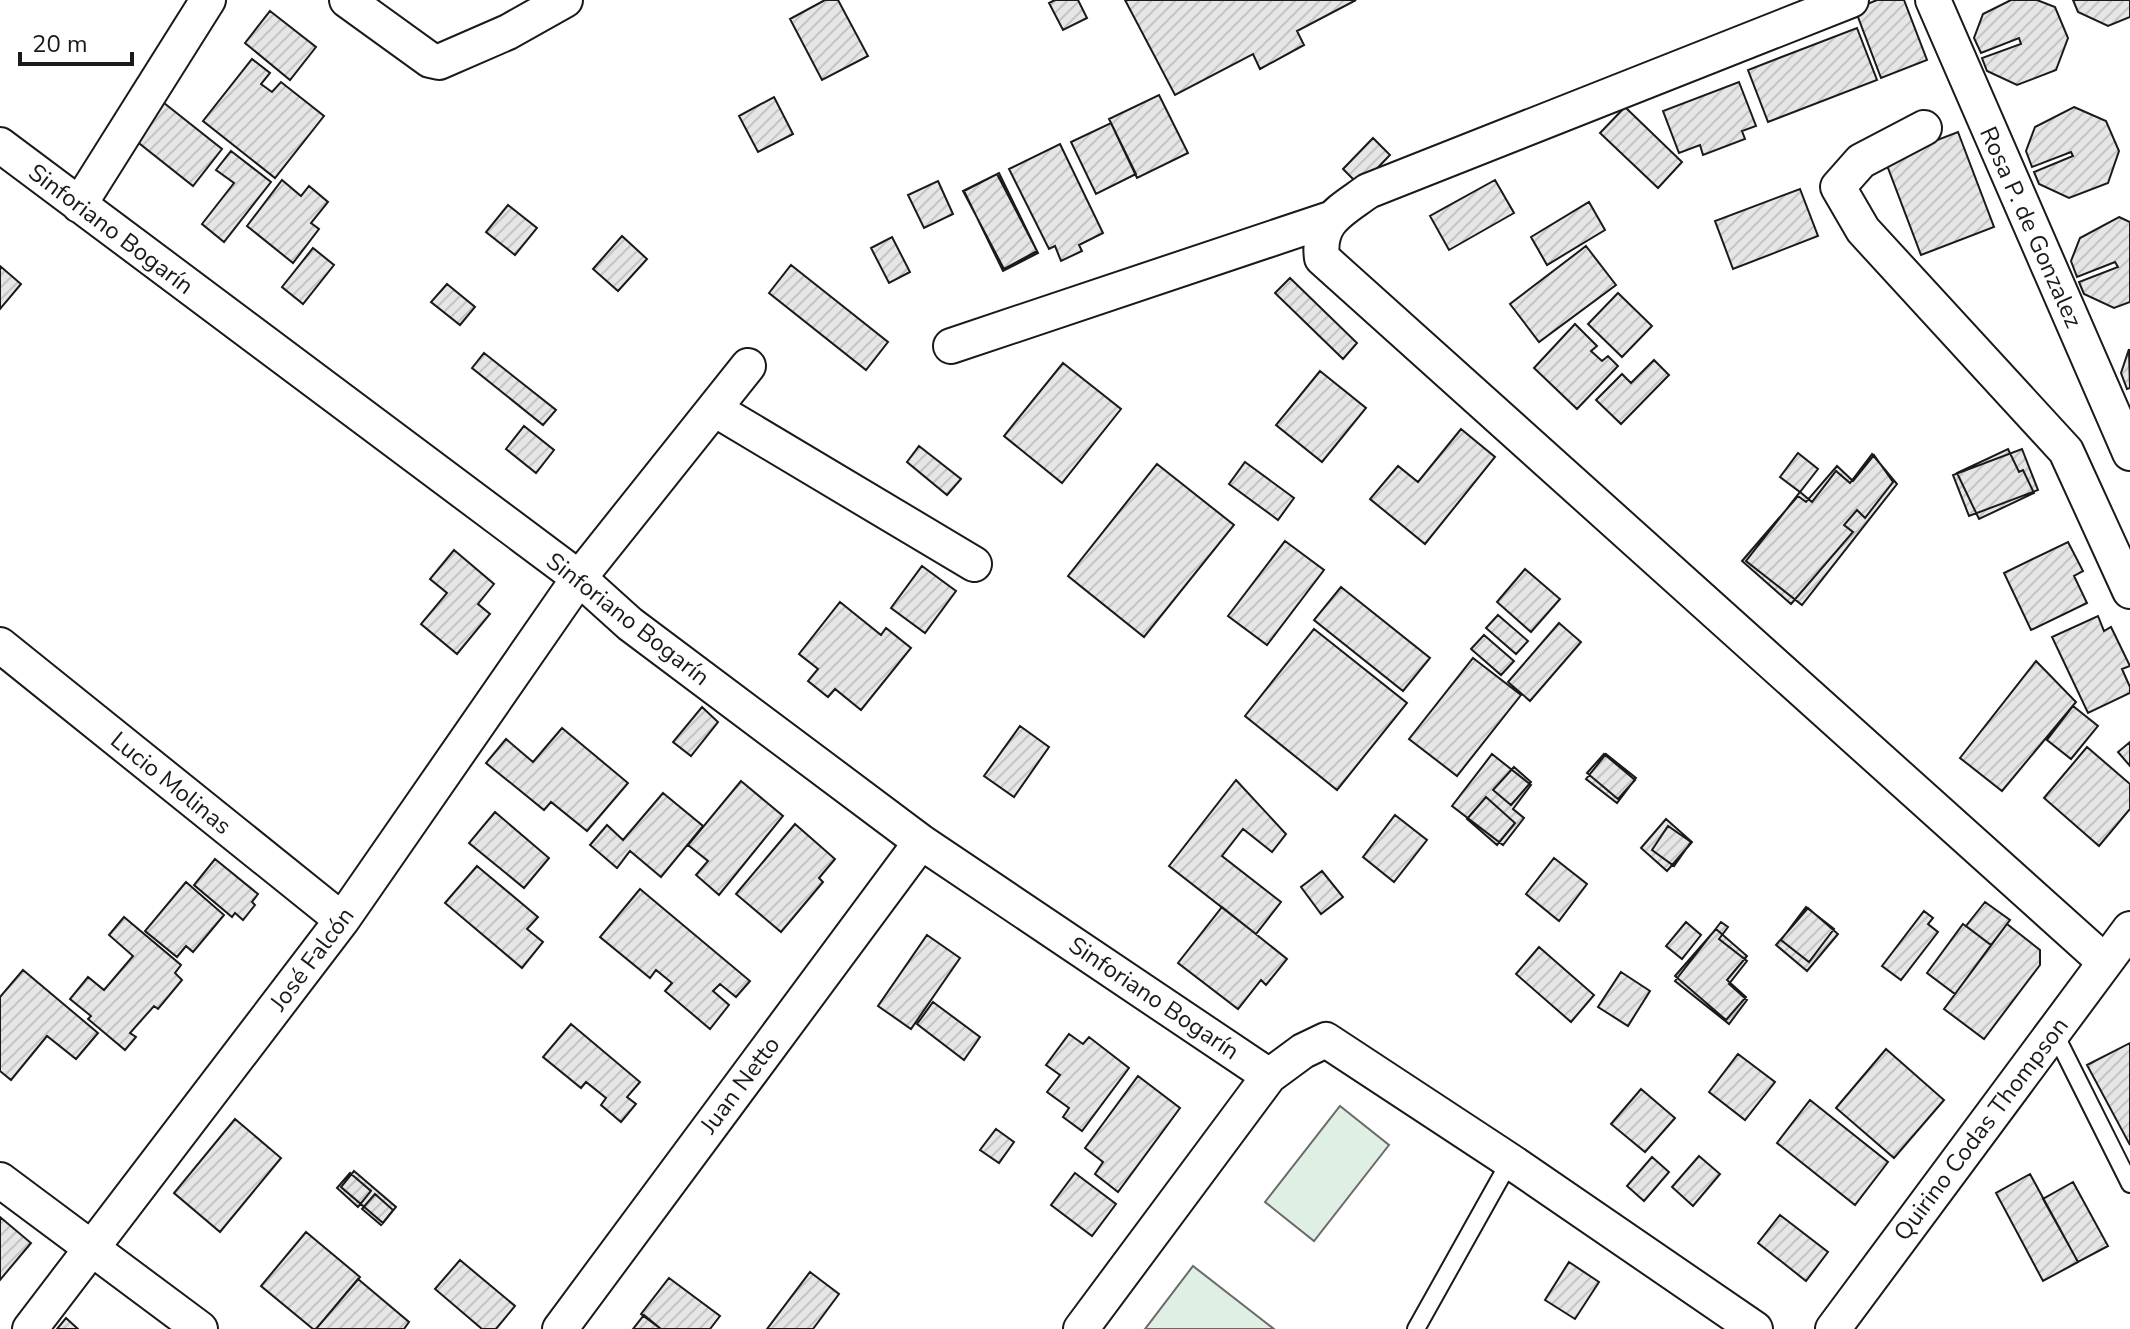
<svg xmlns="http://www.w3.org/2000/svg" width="2130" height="1329" viewBox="0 0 2130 1329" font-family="'Nunito Sans',sans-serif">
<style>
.grass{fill:#e0efe3;stroke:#6a6a6a;stroke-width:2}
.building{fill:url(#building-hatch);stroke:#1a1a1a;stroke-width:2}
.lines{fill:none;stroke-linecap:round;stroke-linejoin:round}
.service-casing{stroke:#1a1a1a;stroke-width:20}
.minor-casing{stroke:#1a1a1a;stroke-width:38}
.service{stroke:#fff;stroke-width:16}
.minor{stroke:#fff;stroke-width:34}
.labels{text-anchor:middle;stroke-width:6;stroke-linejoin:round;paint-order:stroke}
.street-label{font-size:24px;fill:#1a1a1a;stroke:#fff}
</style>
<defs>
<pattern id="building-hatch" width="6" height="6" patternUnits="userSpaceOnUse" patternTransform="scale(2)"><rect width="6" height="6" fill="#e6e6e6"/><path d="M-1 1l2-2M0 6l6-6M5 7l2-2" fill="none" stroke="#c5c5c5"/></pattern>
</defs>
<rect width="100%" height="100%" fill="#fff"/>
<!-- grass -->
<path class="grass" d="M1340,1106L1389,1145L1314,1241L1265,1202Z
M1193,1266L1274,1329H1145Z"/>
<!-- building -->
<path class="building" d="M825,0H838L868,56L822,80L790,19Z
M1055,0H1078L1087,18L1063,30L1049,3Z
M1125,0H1356L1297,31L1304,45L1260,69L1253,54L1175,95Z
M1877,0H1904L1927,60L1881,78L1855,9Z
M2011,0H2037L2055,7L2068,38L2056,70L2017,85L1987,71L1982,58L2021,44L2019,38L1981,53L1974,38L1983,14Z
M2073,0H2130V17L2108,26L2078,12Z
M270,11L316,47L290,80L245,43Z
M1857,28L1877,80L1768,122L1748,70Z
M252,59L270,73L261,84L272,92L281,82L324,116L275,178L203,121Z
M1739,82L1756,126L1742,131L1745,139L1703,155L1700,145L1679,153L1663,111Z
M1159,95L1188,153L1137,178L1109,119Z
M774,97L793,134L758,152L739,116Z
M159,99L222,149L193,186L130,136Z
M1625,107L1682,162L1658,188L1600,133Z
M2074,107L2106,121L2119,151L2108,183L2069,198L2039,184L2034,172L2073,156L2071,152L2032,167L2026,151L2035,127Z
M1111,123L1136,174L1096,194L1071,142Z
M1958,132L1994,227L1921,255L1885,160Z
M1373,138L1390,155L1360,186L1343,169Z
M1060,144L1103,233L1079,245L1082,251L1061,261L1055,246L1049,249L1009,169Z
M231,151L271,182L224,242L202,224L234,183L216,170Z
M999,173L1038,253L1003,271L964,191Z
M997,174L1037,251L1004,269L963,191Z
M282,180L301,196L309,186L328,202L311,223L319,229L293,263L247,226Z
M1495,180L1514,213L1449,250L1430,216Z
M938,181L953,214L924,228L908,195Z
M1800,189L1818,236L1733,269L1715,221Z
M1589,202L1605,230L1547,265L1531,237Z
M508,205L537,228L515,255L486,232Z
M2119,217L2130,222V302L2114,308L2084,294L2079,282L2118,267L2115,262L2077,277L2071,261L2080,238Z
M622,236L647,259L618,291L593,269Z
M892,237L910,272L889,283L871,248Z
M1586,246L1616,285L1539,342L1510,304Z
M313,248L334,265L303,304L282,287Z
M791,265L888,342L866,370L769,293Z
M0,266L21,284L0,309Z
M1290,278L1357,343L1343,359L1275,293Z
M447,284L475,307L460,325L431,302Z
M1618,293L1652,326L1622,357L1588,324Z
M1575,324L1597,346L1591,351L1602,361L1608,356L1618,366L1577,409L1534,368Z
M2129,349L2130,388L2127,389L2121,373Z
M484,353L556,410L543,425L472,368Z
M1654,360L1669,375L1621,424L1596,400L1622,374L1631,383Z
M1063,363L1121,409L1062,483L1004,436Z
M1320,371L1366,408L1322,462L1276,425Z
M524,426L554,450L536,473L506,449Z
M1461,429L1495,457L1425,544L1370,499L1398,466L1418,482Z
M919,446L961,479L947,495L907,462Z
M2008,449L2019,472L2023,470L2034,493L1979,519L1957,473Z
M2022,449L2038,490L1969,516L1953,475Z
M1798,453L1818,469L1800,492L1780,477Z
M1872,454L1897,484L1802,605L1746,561L1800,492L1812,502L1836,471L1850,483Z
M1874,455L1893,482L1865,518L1857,510L1844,525L1853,532L1791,604L1742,561L1798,496L1806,502L1837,466L1853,481Z
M1245,462L1294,498L1278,520L1229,484Z
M1157,464L1234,525L1144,637L1068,576Z
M1285,541L1324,570L1267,645L1228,616Z
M2068,542L2083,571L2074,576L2087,603L2031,630L2004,573Z
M454,550L494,584L478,604L490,614L457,654L421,624L447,593L430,579Z
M922,566L956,591L925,633L891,608Z
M1525,569L1560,599L1531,632L1497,602Z
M1341,587L1430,658L1403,691L1314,620Z
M840,602L881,635L886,628L911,648L861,710L835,689L828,697L808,681L818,669L799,654Z
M1498,615L1528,641L1516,654L1486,628Z
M2098,616L2104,631L2111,627L2130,666L2122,669L2130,687V693L2088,713L2052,637Z
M1559,623L1581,642L1530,701L1508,682Z
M1314,629L1407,703L1337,790L1245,716Z
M1484,635L1514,661L1501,675L1471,649Z
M1473,658L1521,695L1457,776L1409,739Z
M2036,661L2076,702L2002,791L1960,758Z
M2073,706L2098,726L2071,759L2047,740Z
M702,707L718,722L691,756L673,742Z
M1020,726L1049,747L1014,797L984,776Z
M562,728L628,783L587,831L551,802L544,810L486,763L506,739L533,762Z
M2130,742V766L2118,752Z
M2087,747L2130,784V809L2099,846L2044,798Z
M1492,754L1531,785L1513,809L1524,818L1503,845L1452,806Z
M1604,754L1635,780L1618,799L1587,773Z
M1606,754L1636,778L1617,803L1586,779Z
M1514,767L1531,782L1511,805L1493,790Z
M1236,780L1286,834L1272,852L1243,829L1222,856L1281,902L1256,934L1169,866Z
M741,781L783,816L719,895L696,875L708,861L688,845Z
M663,793L703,826L661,877L630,851L617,868L590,845L607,825L623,840Z
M1486,797L1515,823L1497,845L1467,819Z
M495,812L549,858L524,888L469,843Z
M1395,815L1427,840L1394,882L1363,857Z
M1666,819L1692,842L1667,871L1641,848Z
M795,824L835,859L819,878L823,882L781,932L736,894Z
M1668,826L1691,842L1674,866L1652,850Z
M1554,858L1587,884L1559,921L1526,894Z
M215,859L258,894L252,902L255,905L243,920L235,913L232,917L194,885Z
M477,866L538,917L527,929L543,942L522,968L445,903Z
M1322,871L1343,897L1321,914L1301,887Z
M186,882L224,915L193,952L186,946L177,957L145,931Z
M640,889L750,981L736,997L720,984L713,991L729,1005L710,1029L665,991L672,983L656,970L650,978L600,937Z
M1985,902L2010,920L1991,945L1966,926Z
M1222,907L1287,959L1266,985L1261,980L1238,1009L1178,963Z
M1806,907L1834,929L1809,962L1781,940Z
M1808,908L1838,934L1807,971L1776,945Z
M1924,911L1933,918L1928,924L1938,932L1901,980L1882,966Z
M124,917L181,965L175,973L182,980L158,1009L154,1006L130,1033L136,1037L125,1050L88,1019L91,1016L70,999L88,977L104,990L133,956L109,935Z
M1686,922L1701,935L1682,959L1666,946Z
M1721,922L1728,927L1719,939L1747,961L1729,984L1747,1000L1729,1024L1675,981Z
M1963,924L1991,945L1955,994L1927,973Z
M2007,924L2040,950V965L1984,1039L1944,1009Z
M1716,929L1747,956L1727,980L1746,997L1726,1020L1675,976Z
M927,935L960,958L911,1029L878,1006Z
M1539,947L1594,995L1571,1022L1516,974Z
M23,970L98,1033L76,1059L47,1036L11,1080L0,1071V997Z
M1621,972L1650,991L1628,1026L1598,1007Z
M933,1002L980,1037L964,1060L917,1024Z
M571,1024L640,1082L627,1097L636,1104L621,1122L601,1105L606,1098L586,1082L581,1088L543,1057Z
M1069,1034L1083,1044L1089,1037L1129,1068L1082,1131L1063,1117L1069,1108L1047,1092L1060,1075L1046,1065Z
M2130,1043V1145L2087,1065Z
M1886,1049L1944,1100L1894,1158L1836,1108Z
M1738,1054L1775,1082L1745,1120L1709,1092Z
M1138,1076L1180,1108L1118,1192L1095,1174L1103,1162L1085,1148Z
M1641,1089L1675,1118L1645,1152L1611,1124Z
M1810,1100L1888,1162L1855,1205L1777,1143Z
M235,1119L281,1158L220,1232L174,1193Z
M996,1129L1014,1142L999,1163L980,1150Z
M1699,1156L1720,1174L1693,1206L1672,1187Z
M1652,1157L1669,1172L1644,1201L1627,1186Z
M354,1171L396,1207L383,1223L341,1187Z
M350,1173L371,1191L358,1207L337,1188Z
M1075,1173L1116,1204L1092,1236L1051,1205Z
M2030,1174L2078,1262L2043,1281L1996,1193Z
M2073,1182L2108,1246L2078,1262L2043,1199Z
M375,1194L393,1210L381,1225L362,1209Z
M1780,1215L1828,1252L1806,1281L1758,1243Z
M0,1217L31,1243L0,1280Z
M306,1232L360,1277L316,1329H313L261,1286Z
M460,1260L515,1306L496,1329H482L435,1289Z
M1569,1262L1599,1282L1575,1319L1545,1300Z
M810,1272L839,1294L813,1329H767Z
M669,1278L720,1316L710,1329H661L641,1314Z
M358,1279L409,1322L404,1329H316Z
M644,1315L661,1329H633Z
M66,1318L78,1329H57Z"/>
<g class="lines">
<defs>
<path id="service" d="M2054,1032L2130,1184
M1416,1329L1510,1161"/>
<path id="minor" d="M347,0L430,60L439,62L508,32L565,0
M1851,0L1368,191C1341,211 1317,221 1322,258L2105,962
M1933,0L2130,453
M1924,128L1861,161L1838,187L1863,230L2066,451L2130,591
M0,145L579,578L630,624L921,842L1269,1076
M79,205L208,0
M951,346L1330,219
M716,410L974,564
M0,645L342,920
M0,1180L200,1329
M30,1329L342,920L579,578L748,366
M560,1329L921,842
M1081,1329L1269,1076L1303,1051L1326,1040L1510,1161L1755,1329
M1833,1329L2130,929"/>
</defs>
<!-- service casing -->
<use href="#service" class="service-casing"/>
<!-- minor casing -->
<use href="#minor" class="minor-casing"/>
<!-- service -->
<use href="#service" class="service"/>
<!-- minor -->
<use href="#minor" class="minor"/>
</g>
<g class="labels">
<!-- street labels -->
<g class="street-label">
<text transform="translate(2031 227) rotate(66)" y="8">Rosa P. de Gonzalez</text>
<text transform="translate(111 229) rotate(37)" y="8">Sinforiano Bogarín</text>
<text transform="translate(628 619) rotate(38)" y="8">Sinforiano Bogarín</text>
<text transform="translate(171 783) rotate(39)" y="8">Lucio Molinas</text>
<text transform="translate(312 959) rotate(-53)" y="8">José Falcón</text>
<text transform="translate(1154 998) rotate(34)" y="8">Sinforiano Bogarín</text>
<text transform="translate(740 1085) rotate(-53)" y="8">Juan Netto</text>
<text transform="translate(1981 1129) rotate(-53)" y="8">Quirino Codas Thompson</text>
</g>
</g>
<!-- scale -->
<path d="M20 52v12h112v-12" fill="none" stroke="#1a1a1a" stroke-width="4"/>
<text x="32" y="52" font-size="24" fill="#1a1a1a" stroke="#ffffff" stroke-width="6" paint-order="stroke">20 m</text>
</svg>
